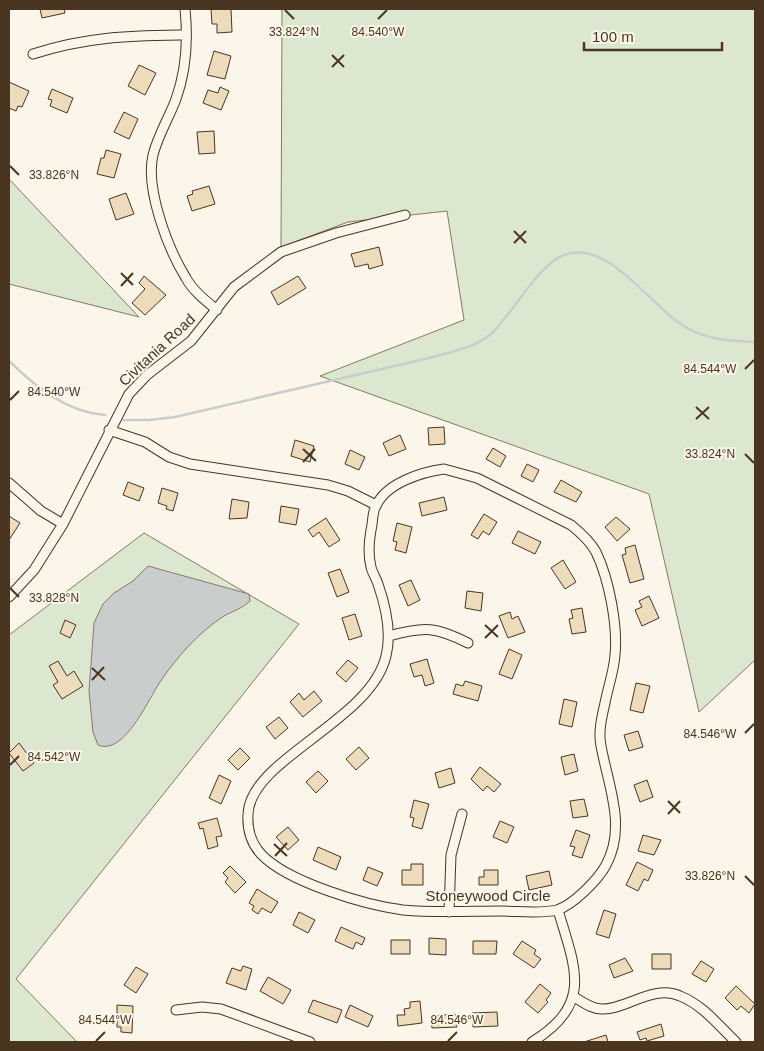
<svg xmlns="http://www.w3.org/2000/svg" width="764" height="1051" viewBox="0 0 764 1051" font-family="Helvetica,sans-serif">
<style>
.green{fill:#dce7d0;stroke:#887966}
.water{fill:#c9cecd;stroke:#887966}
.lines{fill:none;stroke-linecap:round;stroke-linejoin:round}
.stream{stroke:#c9cecd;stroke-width:2.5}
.building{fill:#ecdcbc;stroke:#4a3520}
.street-casing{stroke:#4a3520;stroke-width:11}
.street{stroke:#fbf6e9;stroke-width:9}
.ticks{fill:none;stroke:#4a3520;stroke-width:2}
.labels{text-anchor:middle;stroke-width:4;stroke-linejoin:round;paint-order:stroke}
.street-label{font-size:15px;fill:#4a3520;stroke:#fbf6e9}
.ticks-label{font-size:12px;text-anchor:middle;fill:#4a3520;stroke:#fbf6e9;stroke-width:4;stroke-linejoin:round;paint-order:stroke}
</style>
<rect width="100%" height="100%" fill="#fbf6e9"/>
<!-- green -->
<path class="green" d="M282,9H755V660L699,712L649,494L320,376L464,320L447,211L348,222L281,247Z
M9,179L139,317L9,284Z
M144,533L299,624L16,979L77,1042H9V635Z"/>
<!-- water -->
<path class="water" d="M148,566L249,594L250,601C243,608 233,611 224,616C199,632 176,658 160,682C148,700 124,756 98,745L93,732L89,691L94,623L103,604L114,593L133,581Z"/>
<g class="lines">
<!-- stream -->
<path class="stream" d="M9,361C36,387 66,412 105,415
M121,420H149L175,417L429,358C449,352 476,348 492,333C513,313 540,261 567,254C612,241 652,310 689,329C709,340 733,341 755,342"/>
</g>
<!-- building -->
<path class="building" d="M40,9H64L65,13L42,18Z
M211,9H231L232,32L217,33V24H212Z
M214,51L231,56L225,79L207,75Z
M139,65L156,73L145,95L128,86Z
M9,82L29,91L22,107L18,106L16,111L9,108Z
M220,87L229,91L221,110L203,103L208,90L218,93Z
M52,89L73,98L67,113L50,106L52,100L48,99Z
M124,112L138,119L129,139L114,132Z
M214,131L215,153L199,154L197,132Z
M106,150L121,154L114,178L97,174L101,158H104Z
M209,186L215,204L192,211L187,196L193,194L192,191Z
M126,193L134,214L116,220L109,199Z
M379,247L383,265L369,269L368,264L355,267L351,254Z
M144,276L166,295L145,315L132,303L145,289L139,283Z
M298,276L306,288L278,305L271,292Z
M444,427L445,444L429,445L428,428Z
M400,435L406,449L389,456L383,443Z
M295,440L314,446L310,462L291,456Z
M493,448L506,456L500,467L486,459Z
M350,450L365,457L359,470L345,464Z
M527,464L539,470L533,482L521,476Z
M561,480L582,492L576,502L554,492Z
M128,482L144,488L139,501L123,495Z
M162,488L178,493L173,511L166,509L167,506L158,503Z
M444,497L447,510L422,516L419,503Z
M232,499L249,502L247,518L229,519Z
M281,506L299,509L296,525L279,522Z
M484,514L497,522L489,535L483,531L478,539L471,535Z
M9,516L20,523L9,540Z
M616,517L630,529L617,541L605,527Z
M326,518L340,540L329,547L319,532L313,537L308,530Z
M397,523L412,527L406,553L395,550L397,542L393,541Z
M518,531L541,542L535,554L512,543Z
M635,545L644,579L630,583L622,555L626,554L625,548Z
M563,560L576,582L565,589L551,568Z
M340,569L349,592L337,597L328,573Z
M411,580L420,600L408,606L399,585Z
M467,591L483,593L481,611L465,608Z
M649,596L659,618L642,626L635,610L642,607L639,601Z
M582,608L586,632L572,634L569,619L573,618L571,610Z
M510,612L512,619L518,616L525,632L508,638L499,616Z
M355,614L362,636L349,640L342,618Z
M65,620L76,625L70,638L60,633Z
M509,649L522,655L512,679L499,674Z
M427,659L434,683L425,686L422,675L414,677L410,664Z
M348,660L358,668L346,682L336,673Z
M58,661L67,676L74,671L83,686L62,699L53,685L58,682L49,666Z
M465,681L482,686L478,701L453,694L456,684L463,686Z
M636,683L650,686L643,713L630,710Z
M314,691L322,701L303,717L290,702L299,693L304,700Z
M564,699L577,702L572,727L559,724Z
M279,717L288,728L275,739L266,727Z
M638,731L643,747L629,751L624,735Z
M19,743L34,763L23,771L9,753Z
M359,747L369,758L356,770L346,759Z
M240,748L250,758L238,770L228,760Z
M574,754L578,771L565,775L561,757Z
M480,767L501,784L494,792L487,786L483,791L471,779Z
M451,768L455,783L439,788L435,773Z
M318,771L328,781L316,793L306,782Z
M219,775L231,781L221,804L209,798Z
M647,780L653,797L640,802L634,785Z
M584,799L588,816L573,818L570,801Z
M414,800L429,804L422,829L412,826L414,818L410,817Z
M217,818L222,836L216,837L218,846L208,849L203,828L200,829L198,823Z
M500,821L514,827L507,843L493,837Z
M288,827L299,840L288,850L276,837Z
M576,830L590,835L582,858L572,855L575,847L570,846Z
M643,835L661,840L654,855L638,851Z
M318,847L341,857L336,870L313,860Z
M637,862L653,870L648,881L644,879L638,891L626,885Z
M411,864H423V885H402V870H411Z
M230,866L246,882L235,893L225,882L228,878L223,873Z
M368,867L383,873L377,886L363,880Z
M484,870H498V885H479V877H484Z
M549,871L552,885L529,890L526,876Z
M257,889L278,902L271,913L262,908L258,914L252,910L254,906L249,903Z
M604,910L616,914L609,938L596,934Z
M299,912L315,920L308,933L293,925Z
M341,927L365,938L362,945L356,942L353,949L335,941Z
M429,938L446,939V955L429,954Z
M391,940H410V954H391Z
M473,941H497L496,954H473Z
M522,941L536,950L534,954L541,959L534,968L513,954Z
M652,954H671V969H652Z
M625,958L633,971L614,978L609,965Z
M701,961L714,969L706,982L692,974Z
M243,966L252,969L246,990L226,983L232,968L241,971Z
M136,967L148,974L136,993L124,985Z
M268,977L291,990L283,1004L260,991Z
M540,984L551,993L546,1000L548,1002L538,1013L525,1002Z
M736,986L755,1004L749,1013L741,1006L737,1010L725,998Z
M313,1000L342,1010L337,1023L308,1012Z
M420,1001L422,1023L398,1026L397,1015H405L404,1009L410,1008V1002Z
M117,1005L133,1006L132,1033L121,1032V1027H117Z
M350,1005L373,1016L368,1027L345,1017Z
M497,1012L498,1026L473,1027L472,1013Z
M455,1014L457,1027L432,1028L431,1016Z
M661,1024L664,1036L647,1041L646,1038L640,1040L637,1032Z
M606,1035L608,1042H584Z"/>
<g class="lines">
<defs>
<path id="street" d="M185,9C188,38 186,71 176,99C169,118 158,135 153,155C145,189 168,249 186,278C193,291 206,301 217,310
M33,54C88,36 130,36 186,35
M109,430L145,442L169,457L190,464L328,485L348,491L376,505
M444,469L477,478L571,525C581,533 590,541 596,552C609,579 618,626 615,655C614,671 608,687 605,703C602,716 598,732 601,746C608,785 627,827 606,865C598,880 573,905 557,910C540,914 518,911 501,911C469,911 435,913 403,910C365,905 287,882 261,854C251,843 247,829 248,814C250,759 371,721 386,656C392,632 386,607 378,584C376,578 372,572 371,567C368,555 369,541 371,530C373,523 372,512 376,506C386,483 422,472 444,469Z
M9,483L41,511L63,524
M9,597L34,570L63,524L129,394L147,375L191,341L234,287L281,252L336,233L405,215
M389,636C425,626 436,627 468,643
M449,912L451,855L462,814
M574,997C583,1002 591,1009 602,1009C625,1010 654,984 680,996C703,1005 719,1026 736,1042
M176,1010L202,1007L221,1009L310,1042
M532,1042C594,1004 575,968 558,910"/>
</defs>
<!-- street casing -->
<use href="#street" class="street-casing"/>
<!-- street -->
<use href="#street" class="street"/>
</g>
<!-- ticks -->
<path class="ticks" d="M285,10L294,19M378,19L387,10M332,55L344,67M332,67L344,55M10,166L19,175M514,231L526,243M514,243L526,231M121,273L133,285M121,286L133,273M745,369L754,360M10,400L19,391M696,407L709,419M696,419L709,407M303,449L316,461M745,454L754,463M303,462L315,449M10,588L19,597M485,625L498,637M485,638L498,625M92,668L105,680M92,680L104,667M745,733L754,724M10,765L19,756M668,801L680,813M668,814L680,801M274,844L287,856M275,856L287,843M745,876L754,885M96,1041L105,1032M448,1041L457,1032"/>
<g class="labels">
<!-- street labels -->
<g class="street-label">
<text transform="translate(157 350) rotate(-43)" y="5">Civitania Road</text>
<text x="488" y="901">Stoneywood Circle</text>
</g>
</g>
<g class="ticks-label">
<text x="294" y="36">33.824°N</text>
<text x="378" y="36">84.540°W</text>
<text x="54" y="179">33.826°N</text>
<text x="710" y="373">84.544°W</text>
<text x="54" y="396">84.540°W</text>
<text x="710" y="458">33.824°N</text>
<text x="54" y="602">33.828°N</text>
<text x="710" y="738">84.546°W</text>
<text x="54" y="761">84.542°W</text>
<text x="710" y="880">33.826°N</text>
<text x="105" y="1024">84.544°W</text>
<text x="457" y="1024">84.546°W</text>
</g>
<!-- border -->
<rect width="764" height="1051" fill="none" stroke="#4a3520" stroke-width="20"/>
<!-- scale -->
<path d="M584 42v8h138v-8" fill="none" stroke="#4a3520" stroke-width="2.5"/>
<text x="592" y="42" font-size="15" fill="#4a3520" stroke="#fbf6e9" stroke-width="4" paint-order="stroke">100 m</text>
</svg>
